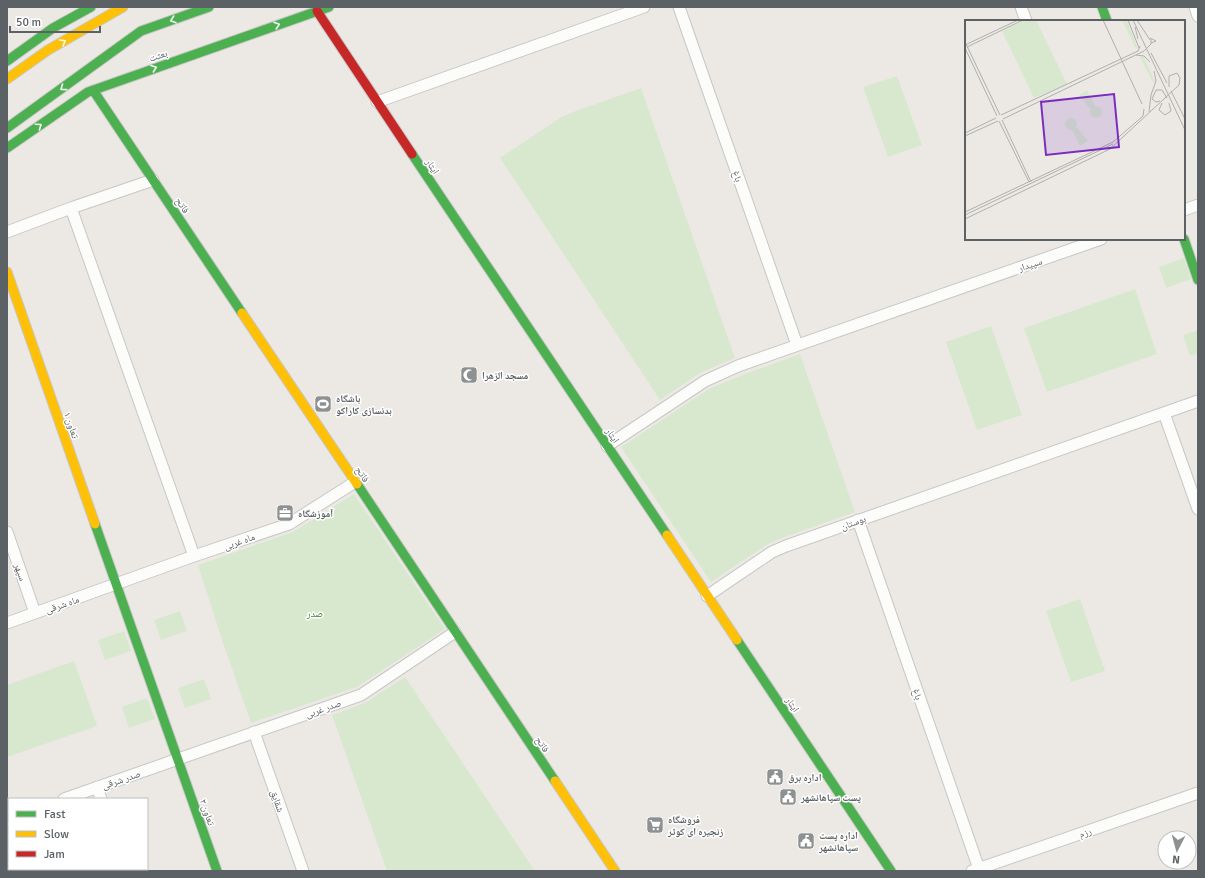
<svg xmlns="http://www.w3.org/2000/svg" width="1205" height="878" viewBox="0 0 1205 878" font-family="Signika,'Noto Naskh Arabic',sans-serif">
<style>
.green{fill:#d8e8cf}
.lines{fill:none;stroke-linecap:round;stroke-linejoin:round}
.street-casing{stroke:#c7c7c6;stroke-width:13}
.fast-casing{stroke:#c7c7c6;stroke-width:11}
.slow-casing{stroke:#c7c7c6;stroke-width:11}
.jam-casing{stroke:#c7c7c6;stroke-width:11}
.street{stroke:#fcfcfb;stroke-width:11}
.fast{stroke:#4caf50;stroke-width:9}
.slow{stroke:#ffc107;stroke-width:9}
.jam{stroke:#c62828;stroke-width:9}
.oneway{stroke:#f6fbf6}
.labels{text-anchor:middle;stroke-width:3;stroke-linejoin:round;paint-order:stroke}
.street-label{font-size:10px;fill:#5b6164;stroke:#fff}
.poi-label{font-size:10px;font-weight:bold;fill:#5b6164;stroke:#fff;text-anchor:start}
.park-label{font-size:10px;fill:#3f822d;stroke:#fff}
.inset-road{fill:none;stroke:#aeafad;stroke-width:1}
.view{fill:#7b2cbf;fill-opacity:0.15;stroke:#7b2cbf;stroke-width:2}
.inset-edge{fill:none;stroke:#5b6164;stroke-width:2}
</style>
<rect width="100%" height="100%" fill="#ece9e5"/>
<!-- green -->
<path class="green" d="M897,76L922,145L888,157L863,87Z
M641,88L735,358L700,373L660,400L500,158L560,118L573,112Z
M1184,258L1191,279L1166,288L1159,267Z
M1135,289L1157,354L1047,392L1024,328Z
M991,326L1022,415L977,430L946,342Z
M1198,330V353L1190,356L1183,335Z
M800,354L855,512L782,538L768,544L711,582L621,447L709,389L742,375Z
M354,494L445,629L357,687L251,723L221,637L198,565L293,532Z
M1080,599L1105,671L1071,682L1046,611Z
M180,611L187,631L161,640L154,620Z
M124,631L131,651L105,660L98,640Z
M74,661L97,726L7,757V685Z
M405,677L535,871H387L332,715L365,703Z
M204,679L211,699L185,708L178,688Z
M147,698L155,719L129,728L122,707Z"/>
<g class="lines">
<defs>
<path id="street" d="M679,7L797,345
M1021,7L1026,21
M1195,7L1198,16
M377,102L644,7
M71,208L194,556
M1184,210L1198,205
M7,232L71,208L153,180
M1164,413L1198,509
M607,446L705,381L738,366L1101,239
M858,520L979,869
M7,532L35,613
M707,596L772,552L786,546L1198,401
M7,623L194,556L289,524L355,482
M254,732L303,871
M97,787L101,799
M64,799L361,695L455,632
M7,819H9
M125,869L126,871
M972,871L1198,793"/>
<path id="fast" d="M1102,7L1107,21
M7,61L53,28L91,7
M93,90L242,313
M7,128L141,31L209,7
M7,148L88,92L329,7
M412,154L667,535
M1184,239L1198,280
M357,484L555,781
M95,524L217,871
M737,640L891,871"/>
<path id="slow" d="M7,79L48,50L123,7
M7,272L95,524
M242,313L357,484
M667,535L737,640
M555,781L615,871"/>
<path id="jam" d="M317,11L412,154"/>
</defs>
<!-- street casing -->
<use href="#street" class="street-casing"/>
<!-- fast casing -->
<use href="#fast" class="fast-casing"/>
<!-- slow casing -->
<use href="#slow" class="slow-casing"/>
<!-- jam casing -->
<use href="#jam" class="jam-casing"/>
<!-- street -->
<use href="#street" class="street"/>
<!-- fast -->
<use href="#fast" class="fast"/>
<!-- slow -->
<use href="#slow" class="slow"/>
<!-- jam -->
<use href="#jam" class="jam"/>
</g>
<!-- one-way arrows -->
<defs><path id="oneway-chevron" d="M-2-3.5L2.5 0L-2 3.5" fill="none" stroke-width="1.6" stroke-linecap="round" stroke-linejoin="round"/></defs>
<g class="oneway">
<use href="#oneway-chevron" transform="translate(173 20) rotate(161)"/>
<use href="#oneway-chevron" transform="translate(277 25) rotate(-19)"/>
<use href="#oneway-chevron" transform="translate(63 42) rotate(-30)"/>
<use href="#oneway-chevron" transform="translate(154 68) rotate(-20)"/>
<use href="#oneway-chevron" transform="translate(63 88) rotate(144)"/>
<use href="#oneway-chevron" transform="translate(39 126) rotate(-35)"/>
</g>
<!-- icons -->
<defs>
<symbol id="mosque-square" viewBox="-11 -11 22 22"><rect x="-9" y="-9" width="18" height="18" rx="4" fill="#8e9191" stroke="#fff"/><path d="M3.5-4.9A6 6 0 1 0 3.5 4.9A5 5 0 1 1 3.5-4.9Z" fill="#fff"/></symbol>
<symbol id="stadium-square" viewBox="-11 -11 22 22"><rect x="-9" y="-9" width="18" height="18" rx="4" fill="#8e9191" stroke="#fff"/><path d="M0-5a6.5 5 0 1 0 0 10a6.5 5 0 1 0 0-10ZM-3.5-1.8h7v3.6h-7Z" fill="#fff"/></symbol>
<symbol id="office-square" viewBox="-11 -11 22 22"><rect x="-9" y="-9" width="18" height="18" rx="4" fill="#8e9191" stroke="#fff"/><path d="M-6-3h4V-5.5h4V-3h4V5H-6ZM-1-4.5V-3h2v-1.5ZM-6 0V1H6V0Z" fill="#fff"/></symbol>
<symbol id="civic-square" viewBox="-11 -11 22 22"><rect x="-9" y="-9" width="18" height="18" rx="4" fill="#8e9191" stroke="#fff"/><path d="M-.6-6.5H3V-4.5H.6V-3L4-1V1h2V6H-6V1h2V-1L-.6-3ZM-1.2 2.5V6h2.4V2.5Z" fill="#fff"/></symbol>
<symbol id="supermarket-square" viewBox="-11 -11 22 22"><rect x="-9" y="-9" width="18" height="18" rx="4" fill="#8e9191" stroke="#fff"/><path d="M-6-5.5h2.5l.6 2H6L4.5 2H-2.5L-4.4-4H-6ZM-1.5 3.2a1.3 1.3 0 1 0 .1 0ZM3 3.2a1.3 1.3 0 1 0 .1 0Z" fill="#fff"/></symbol>
</defs>
<g fill-rule="evenodd">
<use href="#mosque-square" x="459" y="365" width="20" height="20"/>
<use href="#stadium-square" x="313" y="394" width="20" height="20"/>
<use href="#office-square" x="275" y="503" width="20" height="20"/>
<use href="#civic-square" x="765" y="767" width="20" height="20"/>
<use href="#civic-square" x="778" y="787" width="20" height="20"/>
<use href="#supermarket-square" x="645" y="815" width="20" height="20"/>
<use href="#civic-square" x="796" y="831" width="20" height="20"/>
</g>
<g class="labels">
<!-- street labels -->
<g class="street-label">
<text transform="translate(158 55) rotate(-19)" y="4">بعثت</text>
<text transform="translate(433 166) rotate(56)" y="4">ایثار</text>
<text transform="translate(738 176) rotate(71)" y="4">باغ</text>
<text transform="translate(183 205) rotate(56)" y="4">فاتح</text>
<text transform="translate(1030 264) rotate(-19)" y="4">سپیدار</text>
<text transform="translate(72 425) rotate(71)" y="4">تعاون ۱</text>
<text transform="translate(613 435) rotate(56)" y="4">ایثار</text>
<text transform="translate(363 474) rotate(56)" y="4">فاتح</text>
<text transform="translate(853 522) rotate(-20)" y="4">بوستان</text>
<text transform="translate(239 541) rotate(-19)" y="4">ماه غربی</text>
<text transform="translate(21 572) rotate(71)" y="4">سپهر</text>
<text transform="translate(62 604) rotate(-19)" y="4">ماه شرقی</text>
<text transform="translate(918 694) rotate(71)" y="4">باغ</text>
<text transform="translate(793 704) rotate(56)" y="4">ایثار</text>
<text transform="translate(323 708) rotate(-19)" y="4">صدر غربی</text>
<text transform="translate(543 744) rotate(56)" y="4">فاتح</text>
<text transform="translate(121 779) rotate(-19)" y="4">صدر شرقی</text>
<text transform="translate(278 801) rotate(71)" y="4">شقایق</text>
<text transform="translate(208 812) rotate(71)" y="4">تعاون ۲</text>
<text transform="translate(1085 832) rotate(-19)" y="4">رزم</text>
</g>
<!-- poi labels -->
<g class="poi-label">
<text x="482" y="379">مسجد الزهرا</text>
<text x="336" y="402">باشگاه<tspan x="336" dy="12">بدنسازی کاراکو</tspan></text>
<text x="298" y="517">آموزشگاه</text>
<text x="788" y="781">اداره برق</text>
<text x="801" y="801">پست سپاهانشهر</text>
<text x="668" y="823">فروشگاه<tspan x="668" dy="12">زنجیره ای کوثر</tspan></text>
<text x="819" y="839">اداره پست<tspan x="819" dy="12">سپاهانشهر</tspan></text>
</g>
<!-- park labels -->
<g class="park-label">
<text x="315" y="617">صدر</text>
</g>
</g>
<!-- overview -->
<g transform="translate(965 20)">
<rect width="220" height="220" fill="#ece9e5"/>
<path d="M60,0H71L102,64L69,78L37,11ZM157,0H162L173,29L170,27ZM175,37H179L190,62L188,63ZM122,70L130,86L125,89L114,75ZM125 92a6 6 0 1 1 12 0a6 6 0 1 1-12 0ZM100 104a6 6 0 1 1 12 0a6 6 0 1 1-12 0ZM112,107L123,121L115,126L107,110Z" fill="#d8e8cf"/>
<path class="inset-road" d="M138,0L177,84M163,0L174,28M168,0L220,110M172,0L185,20M170,7L173,19M185,18L191,21L186,23M0,22L35,95M0,25L53,0M2,27L58,0M0,28L32,96M186,33L202,63M171,35L179,36L185,42M206,71L220,99M195,81L191,82L187,79L191,70H197L202,78M197,83L194,90L200,95L206,91L204,83M184,92L186,75L191,61L189,51M36,95L173,31L175,26M38,99L179,31L186,24V19M37,100L66,162M34,101L64,162M0,113L31,98M0,116L33,101M0,192L148,122L178,96L179,89M0,195L148,124M0,199L145,129L214,65L215,58L212,53L204,56V67"/>
<path class="view" d="M149,74L154,127L81,135L76,82Z"/>
<rect width="220" height="220" class="inset-edge"/>
</g>
<!-- border -->
<rect width="1205" height="878" fill="none" stroke="#5b6164" stroke-width="16"/>
<!-- legend -->
<rect x="8" y="798" width="140" height="72" fill="#ffffff" stroke="#bdc0c1"/>
<rect x="16" y="811" width="20" height="6" fill="#4caf50" stroke="#bdc0c1"/>
<text x="44" y="818" font-size="12" fill="#5b6164">Fast</text>
<rect x="16" y="831" width="20" height="6" fill="#ffc107" stroke="#bdc0c1"/>
<text x="44" y="838" font-size="12" fill="#5b6164">Slow</text>
<rect x="16" y="851" width="20" height="6" fill="#c62828" stroke="#bdc0c1"/>
<text x="44" y="858" font-size="12" fill="#5b6164">Jam</text>
<!-- north arrow -->
<g transform="translate(1177 850) rotate(186)"><circle r="19" fill="#ffffff" stroke="#bdc0c1"/>
<path d="M0-3L7 15L0 10L-7 15Z" fill="#8e9191"/>
<text y="-6" font-size="11" font-weight="bold" text-anchor="middle" fill="#5b6164">N</text>
</g>
<!-- scale -->
<path d="M10 26v6h90v-6" fill="none" stroke="#5b6164" stroke-width="2"/>
<text x="16" y="26" font-size="12" fill="#5b6164" stroke="#ffffff" stroke-width="3" paint-order="stroke">50 m</text>
</svg>
